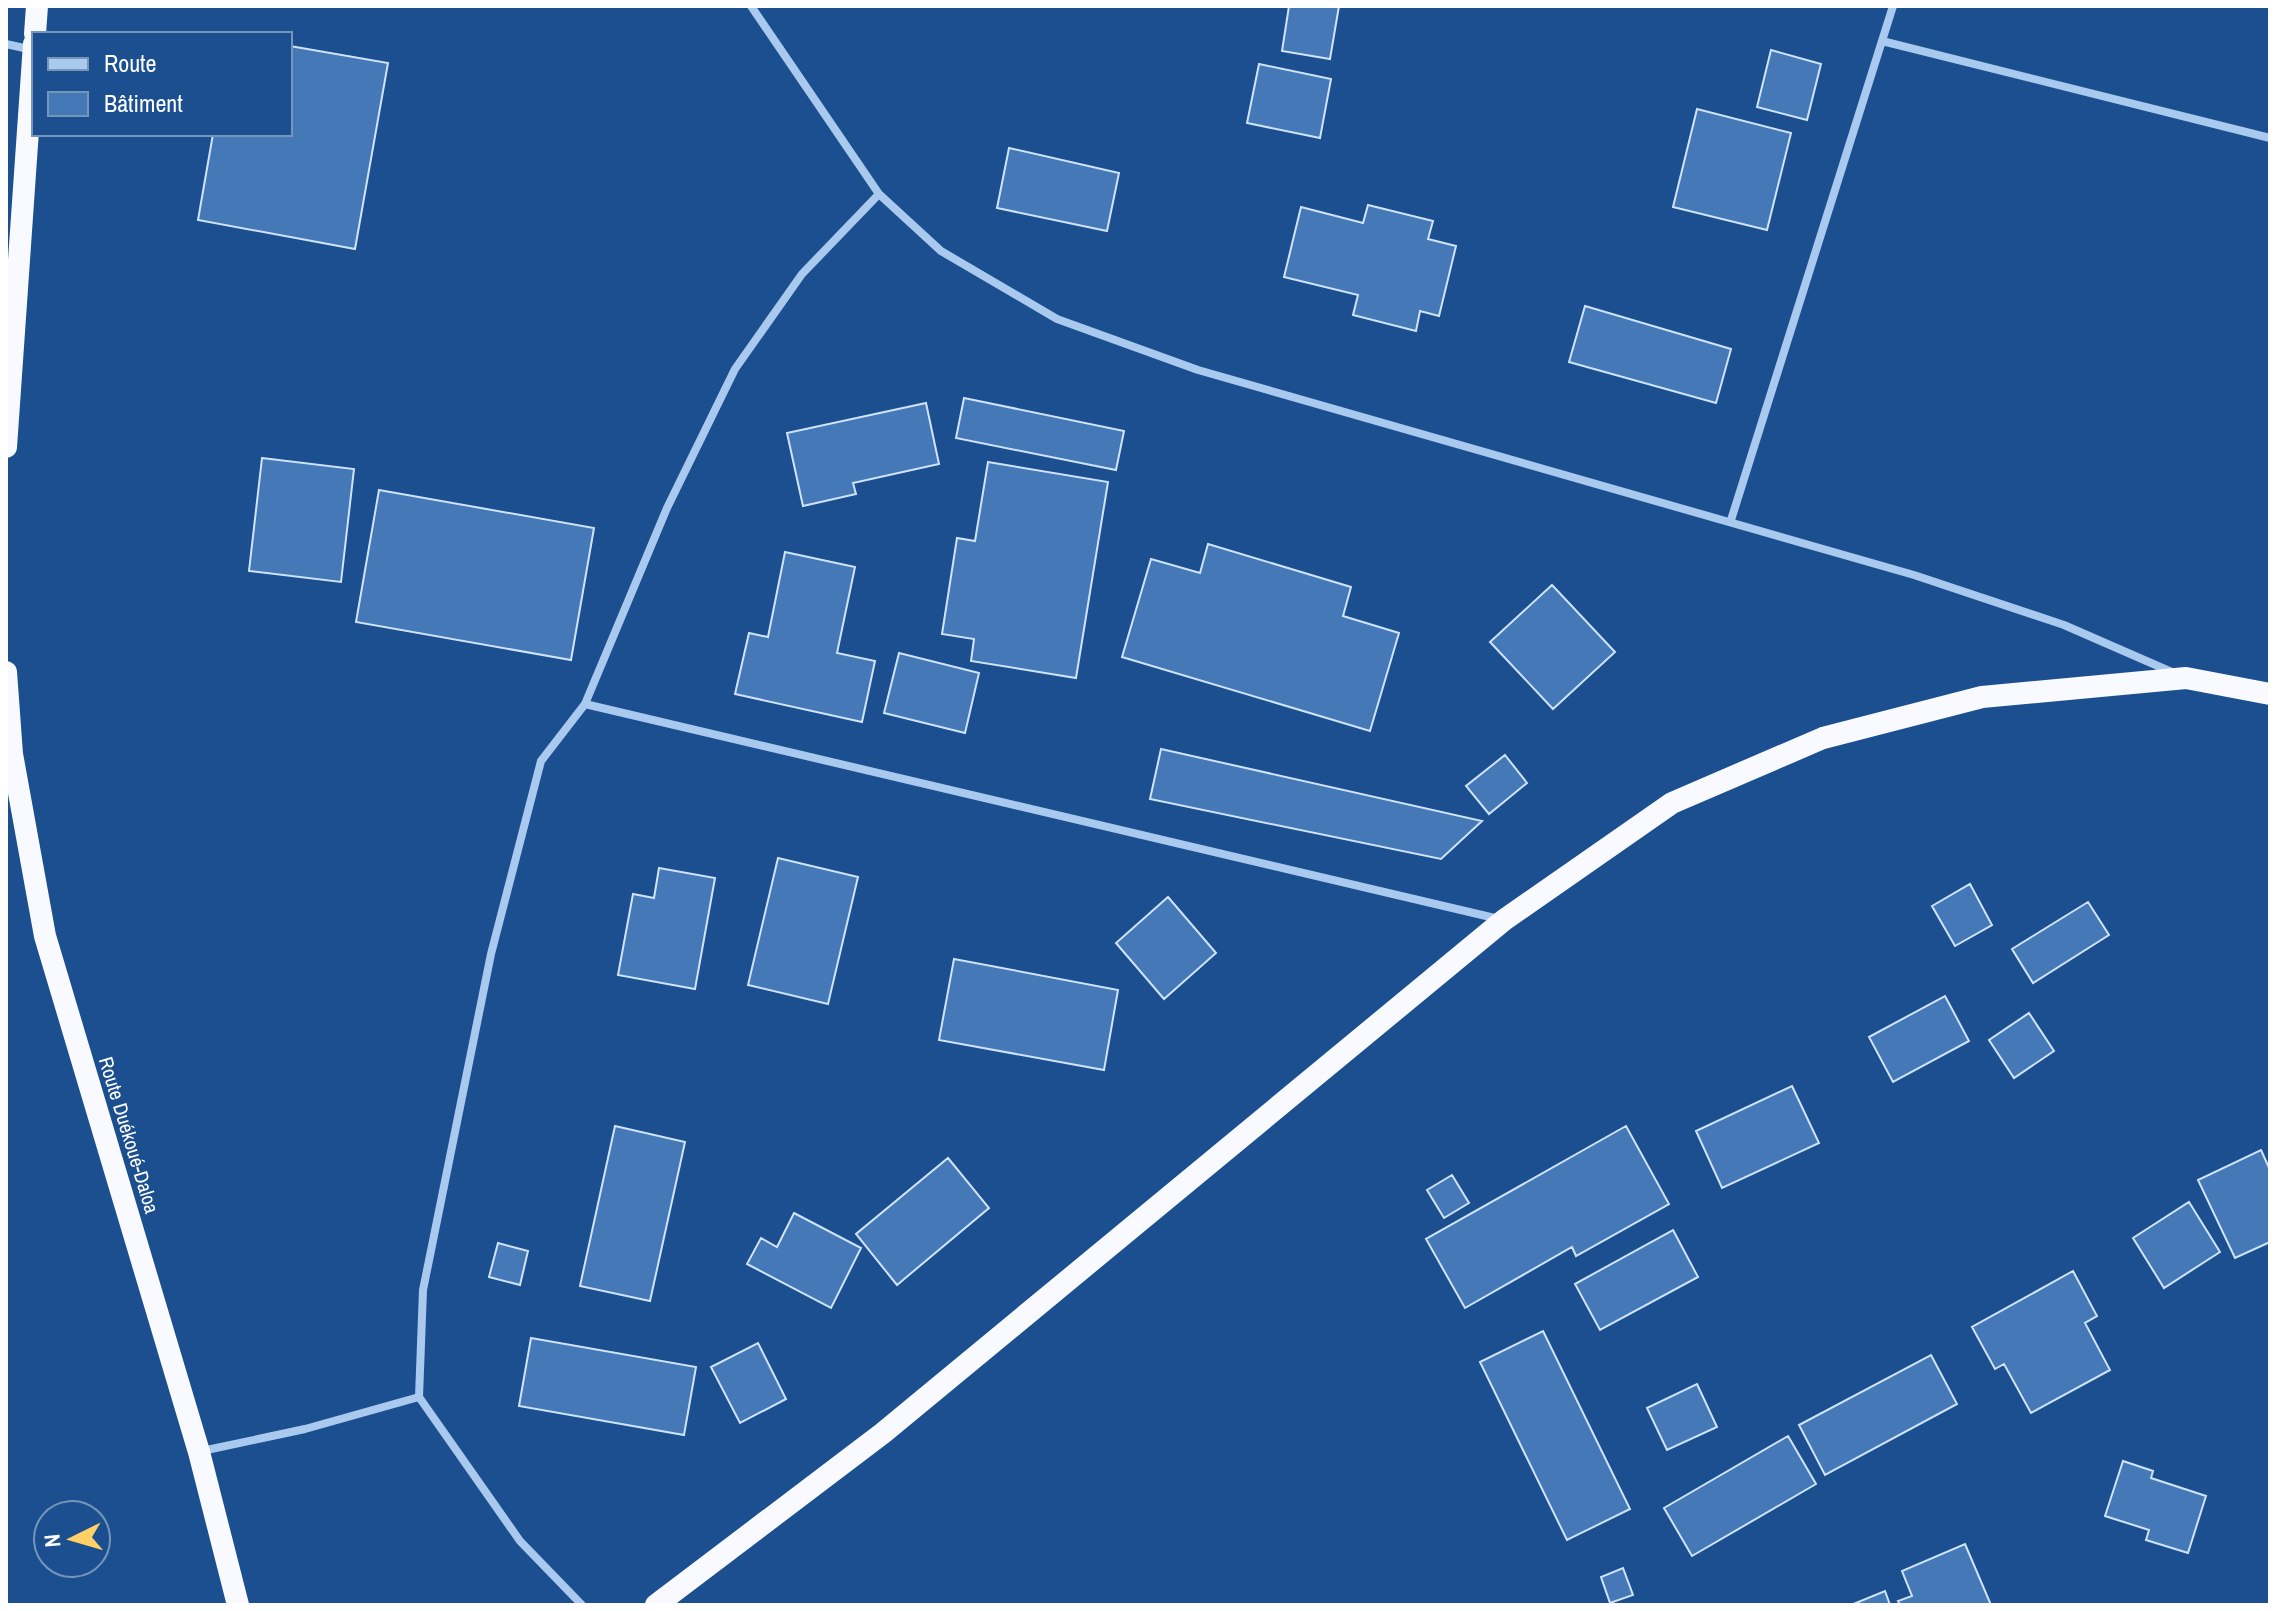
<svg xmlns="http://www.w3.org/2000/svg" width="2276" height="1611" viewBox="0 0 2276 1611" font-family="'Archivo Narrow',sans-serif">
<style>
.building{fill:#4478b7;stroke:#cfe3fa;stroke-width:2}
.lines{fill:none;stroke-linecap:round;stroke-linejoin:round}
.minor{stroke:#a9c9ee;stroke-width:8}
.trunk{stroke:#f8faff;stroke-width:22}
.labels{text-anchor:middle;stroke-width:7;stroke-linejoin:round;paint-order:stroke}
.street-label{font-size:20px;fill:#fff;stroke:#1b4f8f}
</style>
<rect width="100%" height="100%" fill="#1b4f8f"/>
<!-- building -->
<path class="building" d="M1289,6H1339L1330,59L1282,51Z
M290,46L388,63L355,249L198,220L213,134H290Z
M1771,50L1821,64L1807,120L1757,107Z
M1259,64L1331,79L1320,138L1247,123Z
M1697,109L1791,133L1767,230L1673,207Z
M1009,148L1119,173L1107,231L997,208Z
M1368,205L1433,221L1428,239L1456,246L1439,316L1420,311L1416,331L1353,315L1358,295L1284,277L1301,207L1363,223Z
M1585,306L1731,349L1716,403L1569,362Z
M964,398L1124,431L1116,470L956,438Z
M926,403L939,464L853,483L856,494L803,506L787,433Z
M262,458L354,469L341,582L249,571Z
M988,462L1108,482L1076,678L971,661L974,639L942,634L957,538L975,541Z
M379,490L594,528L571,660L356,622Z
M1208,544L1351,587L1343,616L1399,633L1370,731L1122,657L1151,559L1200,573Z
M785,552L855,567L837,653L875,661L862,722L735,694L749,633L768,637Z
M1552,585L1615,652L1553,709L1490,642Z
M899,653L979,673L965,733L884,713Z
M1161,749L1482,821L1441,859L1150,799Z
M1505,755L1527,783L1489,814L1466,786Z
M778,858L858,877L828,1004L748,985Z
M659,868L715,878L695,989L618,975L633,894L654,898Z
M1970,884L1992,925L1955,946L1932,906Z
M1168,897L1216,953L1164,999L1116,943Z
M2088,902L2109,935L2033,983L2012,949Z
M954,959L1118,990L1104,1070L939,1040Z
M1945,996L1969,1041L1893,1082L1869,1037Z
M2029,1013L2054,1051L2014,1078L1989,1040Z
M1792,1086L1819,1143L1722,1188L1696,1131Z
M615,1126L685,1142L650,1301L580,1286Z
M1626,1126L1669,1204L1576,1256L1572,1247L1465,1308L1426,1239Z
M2261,1150L2270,1170V1242L2235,1258L2198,1180Z
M948,1158L989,1208L897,1285L856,1234Z
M1452,1175L1469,1203L1444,1218L1427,1190Z
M2189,1202L2220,1252L2164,1288L2133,1238Z
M794,1213L861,1248L831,1308L747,1264L761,1238L777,1247Z
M1673,1230L1698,1277L1600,1330L1575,1284Z
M498,1243L528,1251L520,1285L489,1277Z
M2073,1271L2097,1316L2085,1323L2110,1370L2031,1413L2004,1364L1995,1369L1972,1327Z
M1543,1331L1630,1509L1567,1540L1480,1362Z
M531,1338L696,1367L684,1435L519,1406Z
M758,1343L786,1399L740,1423L711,1367Z
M1931,1355L1957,1404L1825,1475L1799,1425Z
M1697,1384L1717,1427L1667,1450L1647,1408Z
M1788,1436L1816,1484L1692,1556L1664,1508Z
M2123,1461L2153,1471L2151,1478L2206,1496L2188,1553L2146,1540L2149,1530L2105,1516Z
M1965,1544L1991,1605H1900L1898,1601L1912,1596L1902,1571Z
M1623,1568L1633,1595L1610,1603L1601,1577Z
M1885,1591L1890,1605H1851Z"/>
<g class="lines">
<!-- minor -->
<path class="minor" d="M751,6L879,194L941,251L1057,319L1198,370L1914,575L2064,625L2174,673
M1882,41L2270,138
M6,44L33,50
M1731,520L1893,6
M585,704L1499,919
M202,1451L305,1429L419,1397
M582,1605L520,1541L419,1397L423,1290L491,954L541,761L585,704L667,508L735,369L802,274L879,194"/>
<!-- trunk -->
<path class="trunk" d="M35,34L37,6
M6,447L34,44
M6,672L12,754L45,936L199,1452L238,1605
M656,1605L883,1433L1504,920L1672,803L1823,738L1982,697L2186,678L2270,694"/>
</g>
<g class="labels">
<!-- street labels -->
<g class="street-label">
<text transform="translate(129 1135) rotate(73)" y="7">Route Duékoué-Daloa</text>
</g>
</g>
<!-- border -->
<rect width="2276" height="1611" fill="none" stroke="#ffffff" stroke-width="16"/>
<!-- legend -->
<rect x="32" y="32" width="260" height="104" fill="#1b4f8f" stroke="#7695bc" stroke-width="2"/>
<rect x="48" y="58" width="40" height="12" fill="#a9c9ee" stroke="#7695bc" stroke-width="2"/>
<text x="104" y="72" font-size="24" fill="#ffffff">Route</text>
<rect x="48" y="92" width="40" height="24" fill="#4478b7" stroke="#7695bc" stroke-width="2"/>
<text x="104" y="112" font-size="24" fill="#ffffff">Bâtiment</text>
<!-- north arrow -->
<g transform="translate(72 1539) rotate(265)"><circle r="38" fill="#1b4f8f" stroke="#7695bc" stroke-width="2"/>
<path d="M0-6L14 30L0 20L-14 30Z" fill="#ffd166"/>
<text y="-12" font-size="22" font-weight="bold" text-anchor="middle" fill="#ffffff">N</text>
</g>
</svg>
